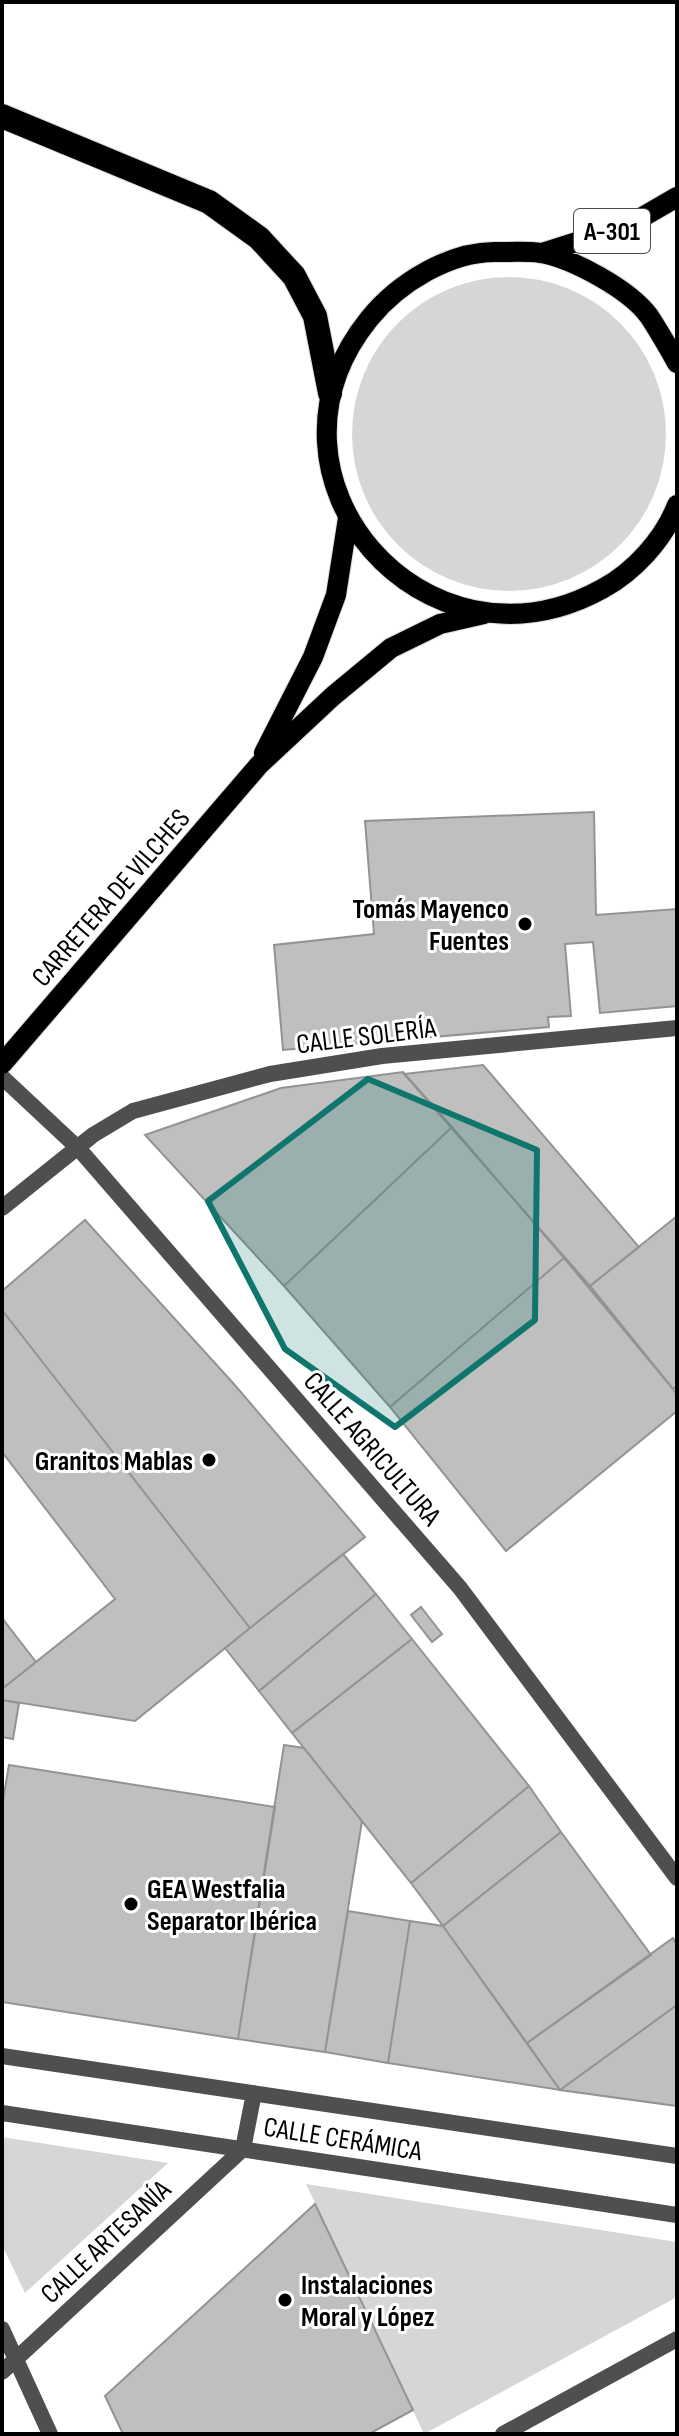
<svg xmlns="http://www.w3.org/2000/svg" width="679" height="2436" viewBox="0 0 679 2436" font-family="'Sofia Sans Condensed',sans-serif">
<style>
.green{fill:#d6d6d6}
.building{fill:#bfbfbf;stroke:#939393;stroke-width:2}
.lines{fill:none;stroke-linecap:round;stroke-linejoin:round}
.primary-casing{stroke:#dbdbdb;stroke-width:22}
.motorway-casing{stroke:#dbdbdb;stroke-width:26}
.minor{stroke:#4f4f4f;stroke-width:16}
.primary{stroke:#000;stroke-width:20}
.motorway{stroke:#000;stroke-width:24}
.marked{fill:#0f766e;fill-opacity:0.2;stroke:#0f766e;stroke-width:6;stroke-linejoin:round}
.poi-dot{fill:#000;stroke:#fff;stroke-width:3}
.labels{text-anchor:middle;stroke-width:6;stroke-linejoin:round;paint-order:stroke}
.shield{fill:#fff;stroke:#4c4c4c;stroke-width:2}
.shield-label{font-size:26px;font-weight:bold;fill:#000}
.street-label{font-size:28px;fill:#000;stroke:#fff}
.poi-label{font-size:28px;font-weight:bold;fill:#000;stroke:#fff;text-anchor:end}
</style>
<rect width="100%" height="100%" fill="#fff"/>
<!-- green -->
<path class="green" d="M352 434a157 157 0 1 1 314 0a157 157 0 1 1-314 0Z
M2,2137L168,2163L25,2293L2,2245Z
M306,2184L677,2242V2297L424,2434Z"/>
<!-- building -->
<path class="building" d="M594,812L596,915L677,909V1006L600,1013L593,942L565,944L571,1016L548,1017L549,1027L283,1050L274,945L374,934L365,821Z
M483,1065L639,1247L590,1286L404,1074Z
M403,1072L452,1127L284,1286L145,1135L281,1088Z
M452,1127L564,1258L390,1407L284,1286Z
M677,1216V1386L673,1389L590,1286Z
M85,1220L233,1383L365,1537L250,1628L2,1310V1291Z
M564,1258L673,1389L677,1395V1411L506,1551L390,1407Z
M2,1310L250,1628L135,1721L2,1700V1689L115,1599L2,1452Z
M343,1554L376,1594L259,1691L225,1648Z
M376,1594L412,1639L292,1733L259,1691Z
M421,1607L442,1634L432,1642L411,1615Z
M2,1618L36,1662L2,1689Z
M412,1639L529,1786L411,1883L292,1733Z
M2,1700L19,1703L13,1739L2,1737Z
M284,1745L304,1748L362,1821L325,2052L238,2039Z
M9,1765L275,1807L238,2039L2,2002V1806Z
M529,1786L561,1832L443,1926L411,1883Z
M561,1832L651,1955L527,2043L443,1926Z
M348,1911L410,1921L388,2063L325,2052Z
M410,1921L443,1926L560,2090L388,2063Z
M673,1938L677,1945V2005L560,2090L527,2043Z
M677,2005V2106L560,2090Z
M315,2204L413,2410L369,2434H123L105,2396Z"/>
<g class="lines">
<defs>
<path id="primary" d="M542,253L627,226L677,197
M677,363C668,347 659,331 649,316C629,289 573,259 541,253C527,251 512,252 499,252C451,250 398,283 369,319C242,477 425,686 602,589C634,572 664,539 677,505
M264,753L313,657L336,595L348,518
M2,1064L259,765L333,696L391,648L440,624L484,614"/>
<path id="motorway" d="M2,116L209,202L259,238L294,276L315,316L330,393"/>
</defs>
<!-- primary casing -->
<use href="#primary" class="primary-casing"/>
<!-- motorway casing -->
<use href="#motorway" class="motorway-casing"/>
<!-- minor -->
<path class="minor" d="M2,1077L79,1149L460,1588L677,1878
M2,1208L93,1135L133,1111L270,1074L382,1056L677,1028
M2,2056L677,2156
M2,2113L677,2215
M2,2329L50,2434
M2,2372L243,2149L254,2093
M503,2434L677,2339"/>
<!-- primary -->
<use href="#primary" class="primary"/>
<!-- motorway -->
<use href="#motorway" class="motorway"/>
</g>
<!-- marked area -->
<path class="marked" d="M368,1079L537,1150L535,1320L395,1427L285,1349L208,1201Z"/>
<!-- markers -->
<g class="poi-dot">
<circle cx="525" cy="924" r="8"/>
<circle cx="209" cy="1460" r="8"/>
<circle cx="131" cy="1904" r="8"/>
<circle cx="285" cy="2300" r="8"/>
</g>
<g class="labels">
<!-- shield labels -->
<rect class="shield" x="574" y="209" width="76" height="44" rx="6"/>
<g class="shield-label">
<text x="612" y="240">A-301</text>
</g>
<!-- street labels -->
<g class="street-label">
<text transform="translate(110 897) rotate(-49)" y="10">CARRETERA DE VILCHES</text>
<text transform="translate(366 1035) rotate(-7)" y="10">CALLE SOLERÍA</text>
<text transform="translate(373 1448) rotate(49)" y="10">CALLE AGRICULTURA</text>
<text transform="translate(343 2138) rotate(9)" y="10">CALLE CERÁMICA</text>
<text transform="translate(105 2241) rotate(-43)" y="10">CALLE ARTESANÍA</text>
</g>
<!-- poi labels -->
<g class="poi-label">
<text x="509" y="918">Tomás Mayenco<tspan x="509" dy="32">Fuentes</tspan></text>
<text x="193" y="1470">Granitos Mablas</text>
<text x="147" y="1898" text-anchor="start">GEA Westfalia<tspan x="147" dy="32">Separator Ibérica</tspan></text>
<text x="301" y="2294" text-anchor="start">Instalaciones<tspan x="301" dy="32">Moral y López</tspan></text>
</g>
</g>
<!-- border -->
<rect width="679" height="2436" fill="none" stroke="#000000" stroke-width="8"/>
</svg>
